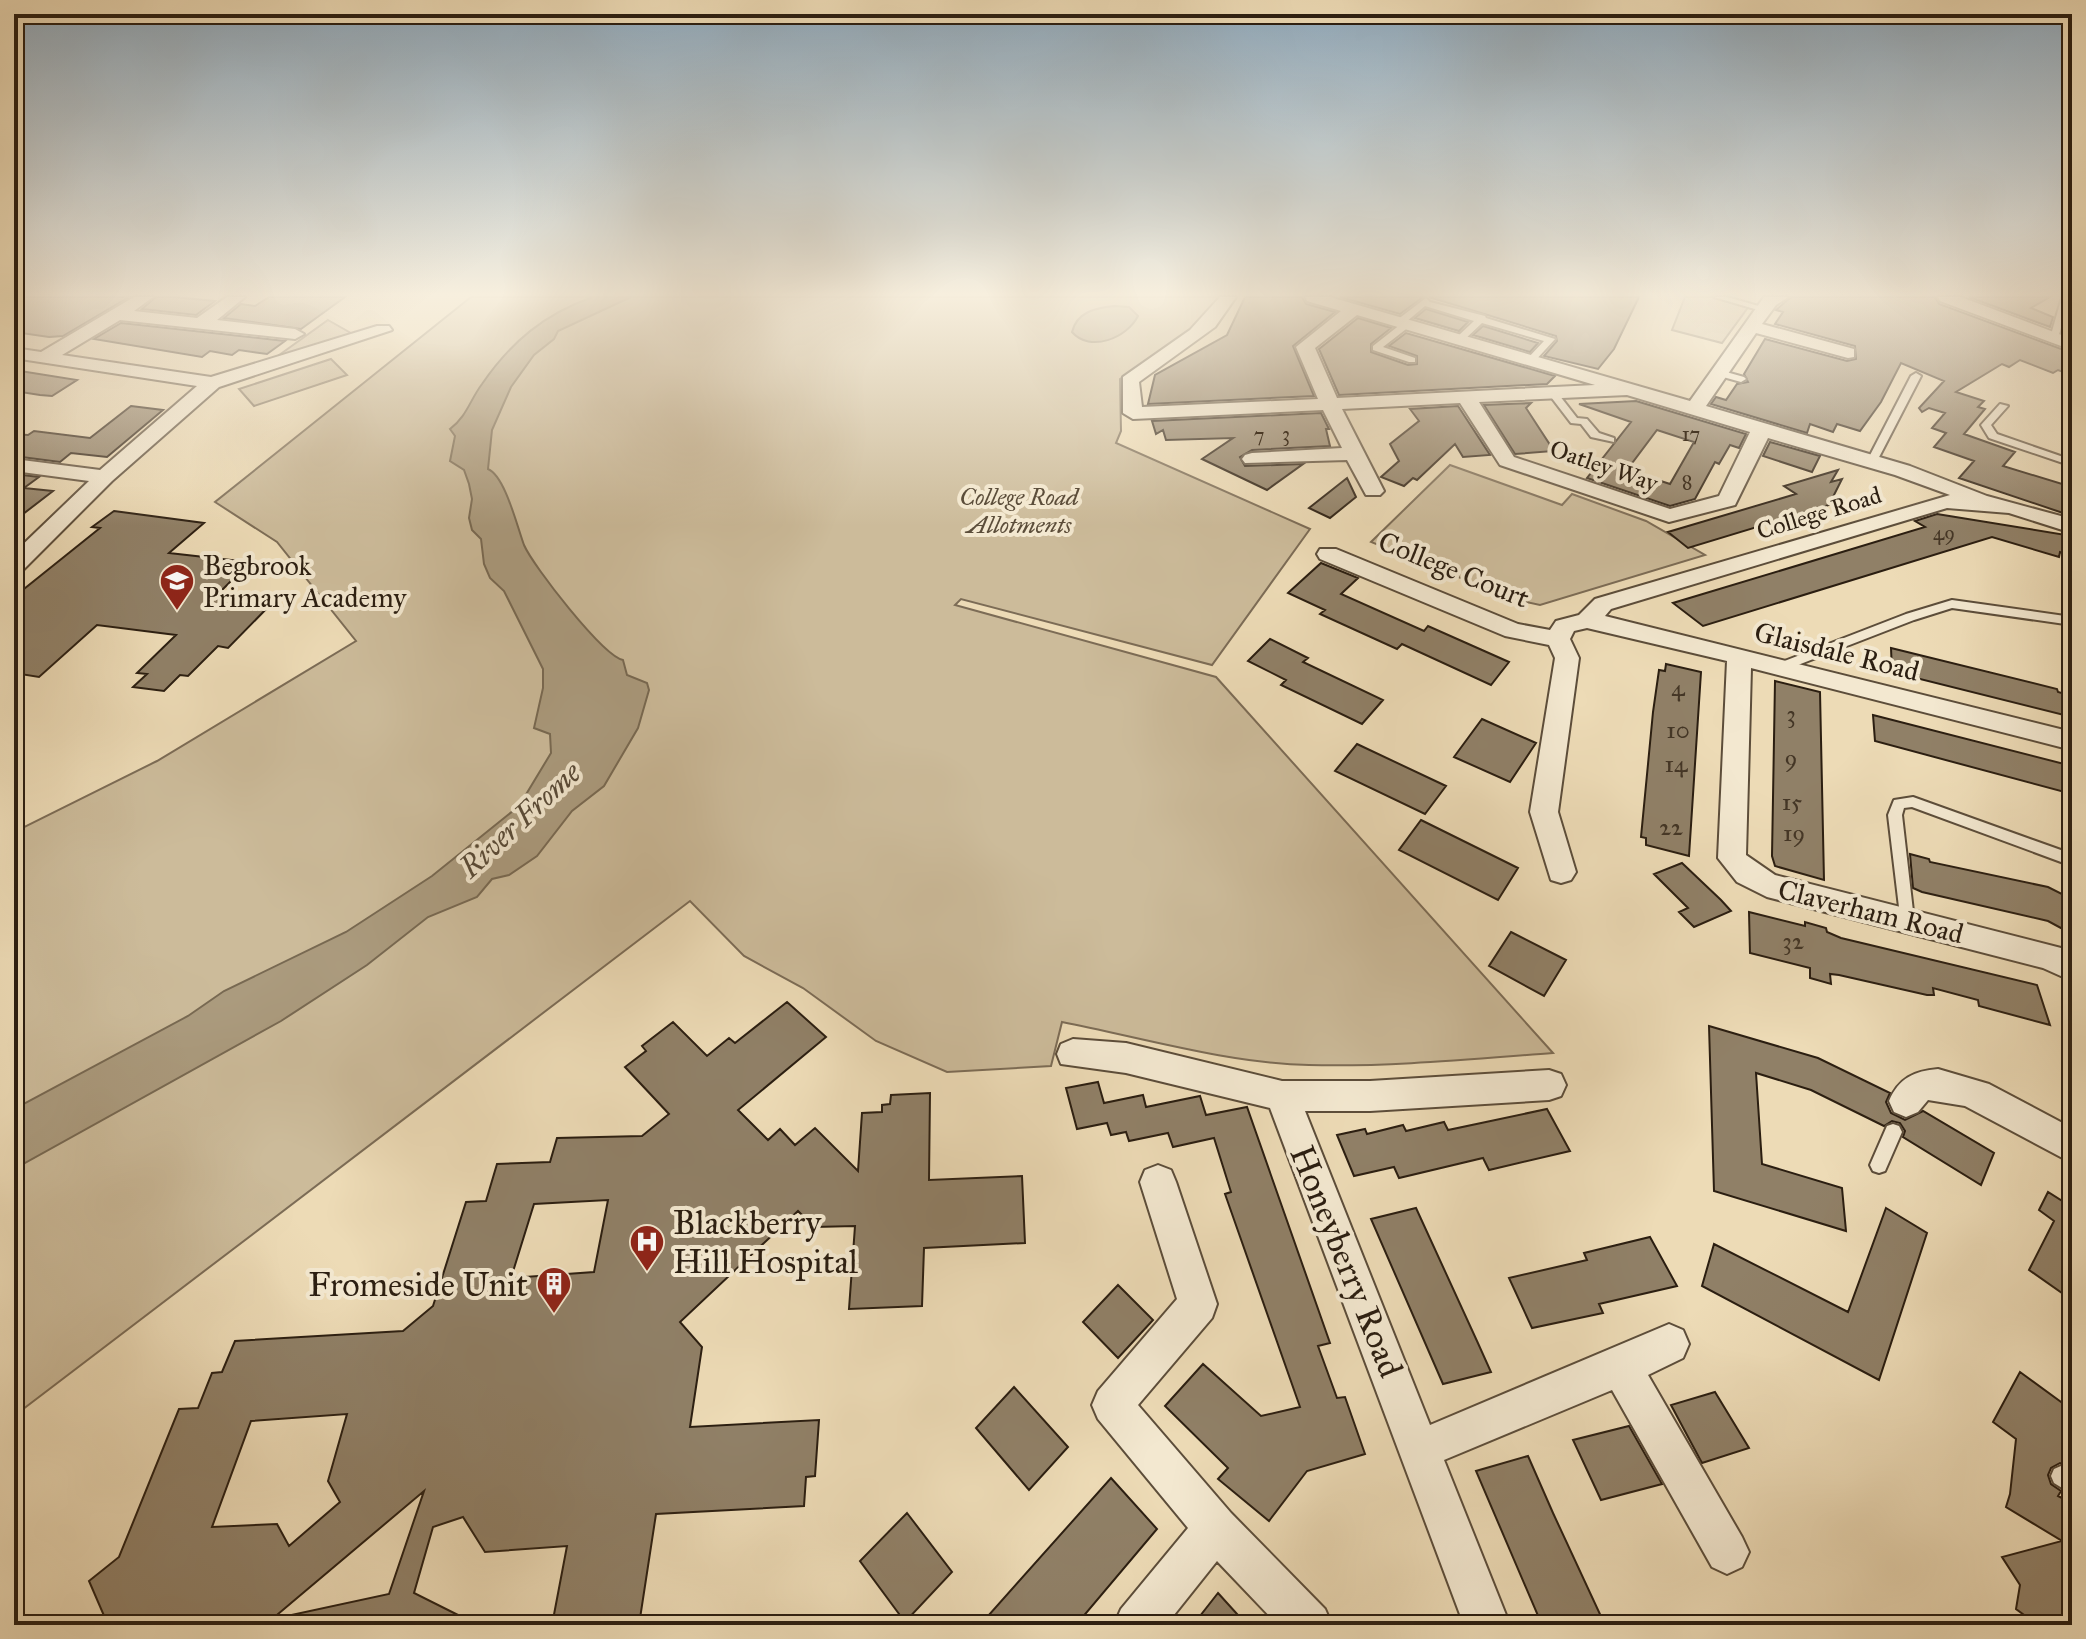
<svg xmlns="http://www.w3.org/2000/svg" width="2086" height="1639" viewBox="0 0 2086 1639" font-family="'IM FELL Great Primer',serif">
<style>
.green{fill:#ccbb9a;stroke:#7c6c56;stroke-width:2}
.water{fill:#ab9b7e;stroke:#786952;stroke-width:2}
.building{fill:#908067;stroke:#2b1e11;stroke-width:2;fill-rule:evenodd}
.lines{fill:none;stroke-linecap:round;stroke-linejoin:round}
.lane-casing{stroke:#5c4d3a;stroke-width:4}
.street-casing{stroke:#5c4d3a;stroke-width:4}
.lane{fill:#f3e8d0;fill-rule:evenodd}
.street{fill:#f3e8d0;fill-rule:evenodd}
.labels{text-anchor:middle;stroke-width:8;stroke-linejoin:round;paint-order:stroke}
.far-number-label{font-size:20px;fill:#443626}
.far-street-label{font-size:24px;fill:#2b1e11;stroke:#f3e8d0}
.far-park-label{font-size:24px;font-style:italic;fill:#5b4d3a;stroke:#f3e8d0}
.number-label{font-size:24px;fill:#443626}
.poi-label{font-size:28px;fill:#2b1e11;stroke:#f3e8d0;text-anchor:start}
.street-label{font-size:28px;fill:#2b1e11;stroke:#f3e8d0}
.water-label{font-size:30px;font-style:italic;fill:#584a37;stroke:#f3e8d0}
.near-poi-label{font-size:34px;fill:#2b1e11;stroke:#f3e8d0;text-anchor:start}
.near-street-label{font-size:34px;fill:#2b1e11;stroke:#f3e8d0}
</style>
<rect width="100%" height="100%" fill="#eddbb6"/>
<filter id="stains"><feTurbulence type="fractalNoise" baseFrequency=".0025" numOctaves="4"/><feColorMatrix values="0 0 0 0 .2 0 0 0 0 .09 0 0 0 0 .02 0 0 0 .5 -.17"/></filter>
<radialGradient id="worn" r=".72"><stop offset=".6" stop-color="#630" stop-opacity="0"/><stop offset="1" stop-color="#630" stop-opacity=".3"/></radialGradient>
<!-- green -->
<path class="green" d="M471,297H1222L1191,331L1120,379L1121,431L1116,443L1310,529L1212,665L961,599L955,605L1216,677L1553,1053C1472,1059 1390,1067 1309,1065C1227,1063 1143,1038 1062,1022L1051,1066L947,1072L876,1041L803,988L744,956L690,901L14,1416V832L157,761L356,641L277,542L215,502Z
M1685,297H1714L1749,306L1722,343L1672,330Z
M328,320L356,336L268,363Z
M331,359L347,375L254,406L239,389Z
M1450,465L1562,505L1572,494L1646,521L1705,555L1540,605L1513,599L1371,542Z"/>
<!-- water -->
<path class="water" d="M593,297H631L558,331L554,339L534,355L511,387L492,430L488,469C505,476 517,526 524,545C533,566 603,656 623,660L627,675L647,683L649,690L638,728L604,786L572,811L537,856L509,875L492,879L477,897L428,917L367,965L281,1021L14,1169V1109L188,1016L224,991L346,932L432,876L519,806L551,753L550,734L534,728L543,688V669L504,591L490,578L484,564L481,539L472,530L469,518L472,499L469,484L464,470L450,461L455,436L450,429C467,416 470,400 482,384C511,342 544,314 593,297Z
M1114,306L1129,307L1138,316C1127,338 1090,353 1072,332C1077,312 1095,308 1114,306Z"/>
<!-- building -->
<path class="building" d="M14,297H129L63,336L49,337L14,332Z
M156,297H174L215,301L196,315L142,309Z
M269,297H345L301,329L224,318L241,304L255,306Z
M1245,297H1302L1306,304L1335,312L1293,346L1314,396L1148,404L1155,375L1227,335Z
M1340,297H1423L1400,314Z
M1429,297H1639L1614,349L1598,369L1544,356L1557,341L1556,336Z
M1791,297H1935L1939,304L2072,353V375L2058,370L2053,373L2020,360L2009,367L2002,364L1956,392L1984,401L1978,407L1985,409L1964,434L2015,452L2003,466L2072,487V516L1959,478L1974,461L1934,447L1946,433L1932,428L1945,413L1929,408L1922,412L1919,408L1944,381L1901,363L1881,402L1860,431L1837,424L1833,432L1810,424L1807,433L1711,404L1716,397L1726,400L1737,384L1748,382L1744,374L1765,339L1847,361L1856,359L1855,346L1775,324L1783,312L1776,310Z
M1969,297H2050L2031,308L2053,317L2050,327Z
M1426,309L1468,322L1459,331L1415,318Z
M1358,318L1391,328L1371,344V352L1408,365L1417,364V356L1389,346L1406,333L1555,376L1547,384L1339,395L1319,349Z
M121,323L285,341L267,354L239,350L232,355L210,351L202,357L94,339Z
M1483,326L1538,343L1530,352L1473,335Z
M14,370L77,380L52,396L40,395L14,391Z
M1636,401L1746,434L1739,448L1730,445L1719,464L1715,462L1695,499L1670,506L1587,478L1631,422L1579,404ZM1657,430L1694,442L1670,484L1627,470Z
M1531,403L1526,408L1554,451L1515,454L1484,405Z
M131,406L163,410L107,457L71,453L60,462L14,456V434L28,435L34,431L90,438Z
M1458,406L1490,455L1463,457L1455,444L1417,480L1413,478L1404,486L1381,477L1399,461L1390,444L1419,421L1410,409Z
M1321,413L1329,429H1326L1330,446L1252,450L1240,457L1245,466L1303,464L1267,490L1202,459L1233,438L1166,440L1163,430L1156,434L1152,421Z
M1770,442L1820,456L1812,472L1763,456Z
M1838,470L1831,482L1842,479L1829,505L1688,548L1668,532L1796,494L1784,486Z
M14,474L39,477L24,488L53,491L14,521Z
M1347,478L1356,497L1330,518L1309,508Z
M114,511L204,523L169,553L240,561L229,571L240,572L219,593L275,600L228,648L218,646L188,676L180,675L164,691L133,687L147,674L137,673L176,635L97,625L39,677L14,673V597L100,528L92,527Z
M1937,514L2072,536V556L2060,552L2059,557L1992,537L1703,626L1673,603L1925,527L1915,521Z
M1321,563L1358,578L1341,594L1424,631L1428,626L1509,662L1491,685L1402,644L1397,649L1320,614L1325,610L1288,593Z
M1270,639L1308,658L1303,662L1383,700L1362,724L1281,685L1286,680L1248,661Z
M1891,648L2057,689L2058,692L2072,696V717L1892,672Z
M1666,664L1701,672L1689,856L1646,845V838L1641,837L1653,712L1659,670L1665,671Z
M1775,681L1820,692L1824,880L1775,866L1772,856Z
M1873,715L2072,766V794L1875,741Z
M1482,719L1536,743L1510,782L1454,757Z
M1357,744L1446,786L1425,814L1335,771Z
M1421,820L1518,868L1498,900L1399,850Z
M1910,854L1929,859L1930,862L2048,887L2072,899V934L2048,921L1922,892L1913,888Z
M1682,863L1721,900L1731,911L1694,927L1679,912L1688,908L1654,874Z
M1749,912L1805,926V922L1826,928L1827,932L1841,938L2037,985L2050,1025L1979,1006L1978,1000L1933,988L1934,995H1927L1839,975L1830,974L1831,984L1810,978V968L1750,953Z
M1511,932L1566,960L1544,996L1489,966Z
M787,1002L826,1037L738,1110L768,1140L780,1129L795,1145L815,1128L858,1171L862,1113L882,1112V1105L890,1104L891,1095L930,1093L929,1180L1022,1176L1025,1243L924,1248L922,1306L849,1309L855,1226L814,1227L798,1211L680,1322L702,1347L690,1427L819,1420L815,1476L806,1477L804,1506L656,1514L639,1625H552L567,1546L485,1552L463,1517L433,1527L414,1593L478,1625H283L282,1617L389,1594L424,1491L265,1625H108L89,1581L119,1557L179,1409L198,1408L212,1373L222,1372L235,1341L403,1331L433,1306L466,1202L486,1201L497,1164L550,1162L557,1138L642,1136L669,1114L625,1067L646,1051L642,1046L673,1022L707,1056L729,1038L735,1043ZM608,1200L594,1272L511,1278L534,1204ZM347,1414L328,1481L340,1502L289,1546L277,1524L212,1527L251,1421Z
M1709,1026L1818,1058L1890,1093L1886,1102L1891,1113L1905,1120L1923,1111L1994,1153L1981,1185L1903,1137L1905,1131L1900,1123L1892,1121L1884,1126L1811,1090L1756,1073L1762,1164L1842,1188L1846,1231L1714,1191Z
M1098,1082L1104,1103L1143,1095L1146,1107L1200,1096L1206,1115L1247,1107L1330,1343L1318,1346L1337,1398L1345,1397L1365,1454L1307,1471L1269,1521L1218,1479L1228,1468L1165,1406L1203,1364L1261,1416L1300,1407L1225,1194L1231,1192L1214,1138L1173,1147L1168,1133L1129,1141L1126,1132L1111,1135L1107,1123L1077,1129L1066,1088Z
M1547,1109L1570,1151L1489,1170L1483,1158L1399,1178L1394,1167L1354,1176L1337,1135L1365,1129L1367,1134L1403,1125L1406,1131L1444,1122L1448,1130Z
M2072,1187V1300L2029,1270L2054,1221L2039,1210L2048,1192L2064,1202Z
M1416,1208L1477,1341L1491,1372L1443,1384L1371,1219Z
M1886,1208L1927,1233L1879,1380L1702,1286L1714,1244L1848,1312Z
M1650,1237L1677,1286L1599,1304L1603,1313L1532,1328L1509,1278L1587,1260L1584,1253Z
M1118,1285L1153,1320L1118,1358L1083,1322Z
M2020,1372L2072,1410V1468L2060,1463L2051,1468L2048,1475L2051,1484L2061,1491L2058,1496L2072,1503V1625H2022L2024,1615L2016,1609L2020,1585L2002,1557L2062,1541L2006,1507L2010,1494L2016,1439L1993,1422Z
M1014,1387L1068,1447L1029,1490L976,1428Z
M1715,1392L1749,1448L1702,1463L1671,1405Z
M1629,1426L1662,1484L1601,1500L1573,1440Z
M1528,1456L1553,1513L1605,1625H1542L1476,1471Z
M1111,1478L1157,1529L1076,1625H980Z
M907,1513L952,1572L905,1622L860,1561Z
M1218,1593L1247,1625H1193Z"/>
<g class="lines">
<defs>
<path id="lane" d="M1714,297H1727L1769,309L1765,312Z
M2062,297H2070L2058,338L2054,341L2050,338Z
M1426,298L1430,302L1485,316L1486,318L1555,339L1534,362H1528V358L1544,341L1482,323L1463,341H1457V337L1474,321L1425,306L1406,322H1410V326L1383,347L1415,358V362H1409L1373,350V346L1401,324H1397V320Z
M1719,370L1744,377L1746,379L1741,382L1716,375V371Z
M1916,373L1921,376L1876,463L1867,465L1866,463L1911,376Z
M1550,391H1556L1577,418L1587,419L1599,433L1614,438V442L1591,437L1581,424L1571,423L1548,393Z
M2000,404L2008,406L1991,425L1997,434L2072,460V466L1989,438L1981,425Z
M1952,600L2072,617V625L1952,608L1914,620L1785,670L1781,671L1775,667L1777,664L1906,614Z
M1913,797L2072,854V866L1912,807L1904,808L1902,815L1914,920L1911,924L1906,926L1901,924L1888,815L1894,800Z
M1893,1124L1899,1126L1902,1132L1885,1171L1879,1173L1873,1171L1870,1165L1887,1126Z
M2061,1466L2072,1471V1494L2054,1483L2051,1476L2054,1469Z"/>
<path id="street" d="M134,297H153L134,311L197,318L227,297H245L217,320L295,329L304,334L295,339L120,320L62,355L211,377L377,326H389L392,330L219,387L112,481L22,571L14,573V553L89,481L14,471V459L100,470L197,386L14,358V348L41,352Z
M1220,297H1236L1215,327L1139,382L1142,407L1318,399L1296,347L1341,311L1307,301L1305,297H1330L1690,401L1764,297H1788L1776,305L1762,324L1854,349V357L1848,358L1756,333L1706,406L1910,466L1987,496L2072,519V533L2009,513L1947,508L1611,609L1605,616L2072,732V750L1751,668L1746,855L1775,875L2061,948L2072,953V981L2043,968L1767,897L1737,882L1718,858L1727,661L1587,628L1574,631L1570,639L1579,658L1558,812L1576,872L1571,880L1561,883L1551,880L1530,812L1555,658L1549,645L1505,636L1320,559L1317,554L1320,549H1336L1518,624L1550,630L1556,621L1579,615L1595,599L1950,495L1895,475L1768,438L1735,505L1669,522L1500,465L1460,403L1342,409L1384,491L1380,495H1366L1347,460L1245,463L1242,459L1245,455L1252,453L1342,448L1323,410L1133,419L1123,413V377L1190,330ZM1357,315L1595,385L1337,398L1315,348ZM1627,395L1750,432L1719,496L1670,509L1514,457L1479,402Z
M1938,297H1961L2072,339V350L1940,301Z
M1073,1039L1126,1043L1282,1081H1370L1549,1070L1561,1074L1566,1085L1561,1096L1549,1100L1370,1111H1305L1430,1425L1669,1324L1683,1330L1689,1344L1683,1358L1648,1375L1742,1537L1749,1552L1742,1567L1727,1574L1712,1567L1612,1390L1444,1460L1510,1625H1464L1270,1108L1126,1073L1061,1064L1057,1054L1061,1044Z
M1938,1069L1989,1084L2072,1128V1163L1965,1106L1928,1100L1918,1112L1906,1117L1894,1112L1889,1101C1899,1078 1914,1071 1938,1069Z
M1158,1165L1171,1170L1176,1182L1217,1304L1212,1318L1138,1405L1231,1513L1325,1609L1332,1625H1278L1217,1561L1166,1625H1114L1121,1609L1188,1528L1098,1419L1092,1405L1098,1391L1177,1299L1140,1182L1145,1170Z"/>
</defs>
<!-- lane casing -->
<use href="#lane" class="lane-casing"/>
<!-- street casing -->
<use href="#street" class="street-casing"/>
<!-- lane -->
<use href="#lane" class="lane"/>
<!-- street -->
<use href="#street" class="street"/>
</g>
<!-- sky -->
<linearGradient id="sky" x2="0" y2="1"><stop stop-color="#8faabe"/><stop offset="0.56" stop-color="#f7efde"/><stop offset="1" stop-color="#f7efde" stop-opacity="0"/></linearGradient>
<rect width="2086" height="526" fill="url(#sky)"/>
<!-- icons -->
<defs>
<symbol id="school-pin" viewBox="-11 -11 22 30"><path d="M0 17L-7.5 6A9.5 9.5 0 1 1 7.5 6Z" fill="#8f2418" stroke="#f3e8d0"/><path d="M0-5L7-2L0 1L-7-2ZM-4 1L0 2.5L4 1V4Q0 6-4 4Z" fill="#fff"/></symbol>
<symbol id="hospital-pin" viewBox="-11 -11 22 30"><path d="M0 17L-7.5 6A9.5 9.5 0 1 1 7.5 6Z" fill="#8f2418" stroke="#f3e8d0"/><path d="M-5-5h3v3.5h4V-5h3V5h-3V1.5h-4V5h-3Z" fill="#fff"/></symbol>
<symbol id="building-pin" viewBox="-11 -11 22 30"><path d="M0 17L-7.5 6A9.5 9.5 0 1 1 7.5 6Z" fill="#8f2418" stroke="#f3e8d0"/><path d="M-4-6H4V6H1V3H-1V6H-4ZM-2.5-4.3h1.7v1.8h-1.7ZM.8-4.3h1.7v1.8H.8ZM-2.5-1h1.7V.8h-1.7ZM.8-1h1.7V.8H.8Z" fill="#fff"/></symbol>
</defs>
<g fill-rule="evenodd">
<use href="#school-pin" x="157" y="561" width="40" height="54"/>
<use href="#hospital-pin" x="627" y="1222" width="40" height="54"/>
<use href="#building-pin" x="534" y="1264" width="40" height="54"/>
</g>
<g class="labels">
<!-- far-number labels -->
<g class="far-number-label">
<text x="1286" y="441">3</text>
<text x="1691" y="441">17</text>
<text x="1259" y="442">7</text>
<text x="1687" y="489">8</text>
<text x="1944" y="540">49</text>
</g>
<!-- far-street labels -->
<g class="far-street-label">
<text transform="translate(1604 466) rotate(19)" y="8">Oatley Way</text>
<text transform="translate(1819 513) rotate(-17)" y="8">College Road</text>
</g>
<!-- far-park labels -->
<g class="far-park-label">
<text x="1019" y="505">College Road<tspan x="1019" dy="28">Allotments</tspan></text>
</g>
<!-- number labels -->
<g class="number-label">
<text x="1678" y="696">4</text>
<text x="1791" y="722">3</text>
<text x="1678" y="738">10</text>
<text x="1791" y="766">9</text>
<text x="1676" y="772">14</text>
<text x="1792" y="810">15</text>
<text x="1671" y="835">22</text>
<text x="1794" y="841">19</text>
<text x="1793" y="949">32</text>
</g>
<!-- poi labels -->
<g class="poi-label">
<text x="203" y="575">Begbrook<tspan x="203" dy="32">Primary Academy</tspan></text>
</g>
<!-- street labels -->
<g class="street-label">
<text transform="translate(1454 569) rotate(22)" y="10">College Court</text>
<text transform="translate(1837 651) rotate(14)" y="10">Glaisdale Road</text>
<text transform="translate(1871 911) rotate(14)" y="10">Claverham Road</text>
</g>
<!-- water labels -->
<g class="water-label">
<text transform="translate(520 820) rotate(-43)" y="10">River Frome</text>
</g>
<!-- near-poi labels -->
<g class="near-poi-label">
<text x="673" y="1234">Blackberry<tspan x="673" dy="39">Hill Hospital</tspan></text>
<text x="528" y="1296" text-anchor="end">Fromeside Unit</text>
</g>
<!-- near-street labels -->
<g class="near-street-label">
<text transform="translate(1347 1261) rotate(68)" y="12">Honeyberry Road</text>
</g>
</g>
<!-- margin -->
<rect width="2086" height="1639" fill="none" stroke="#eddbb6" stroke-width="48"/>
<rect x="16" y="16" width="2054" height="1607" fill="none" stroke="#2b1e11" stroke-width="4"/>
<rect x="24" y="24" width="2038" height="1591" fill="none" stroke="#2b1e11" stroke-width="2"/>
<rect width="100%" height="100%" filter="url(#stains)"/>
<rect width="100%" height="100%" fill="url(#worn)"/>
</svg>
